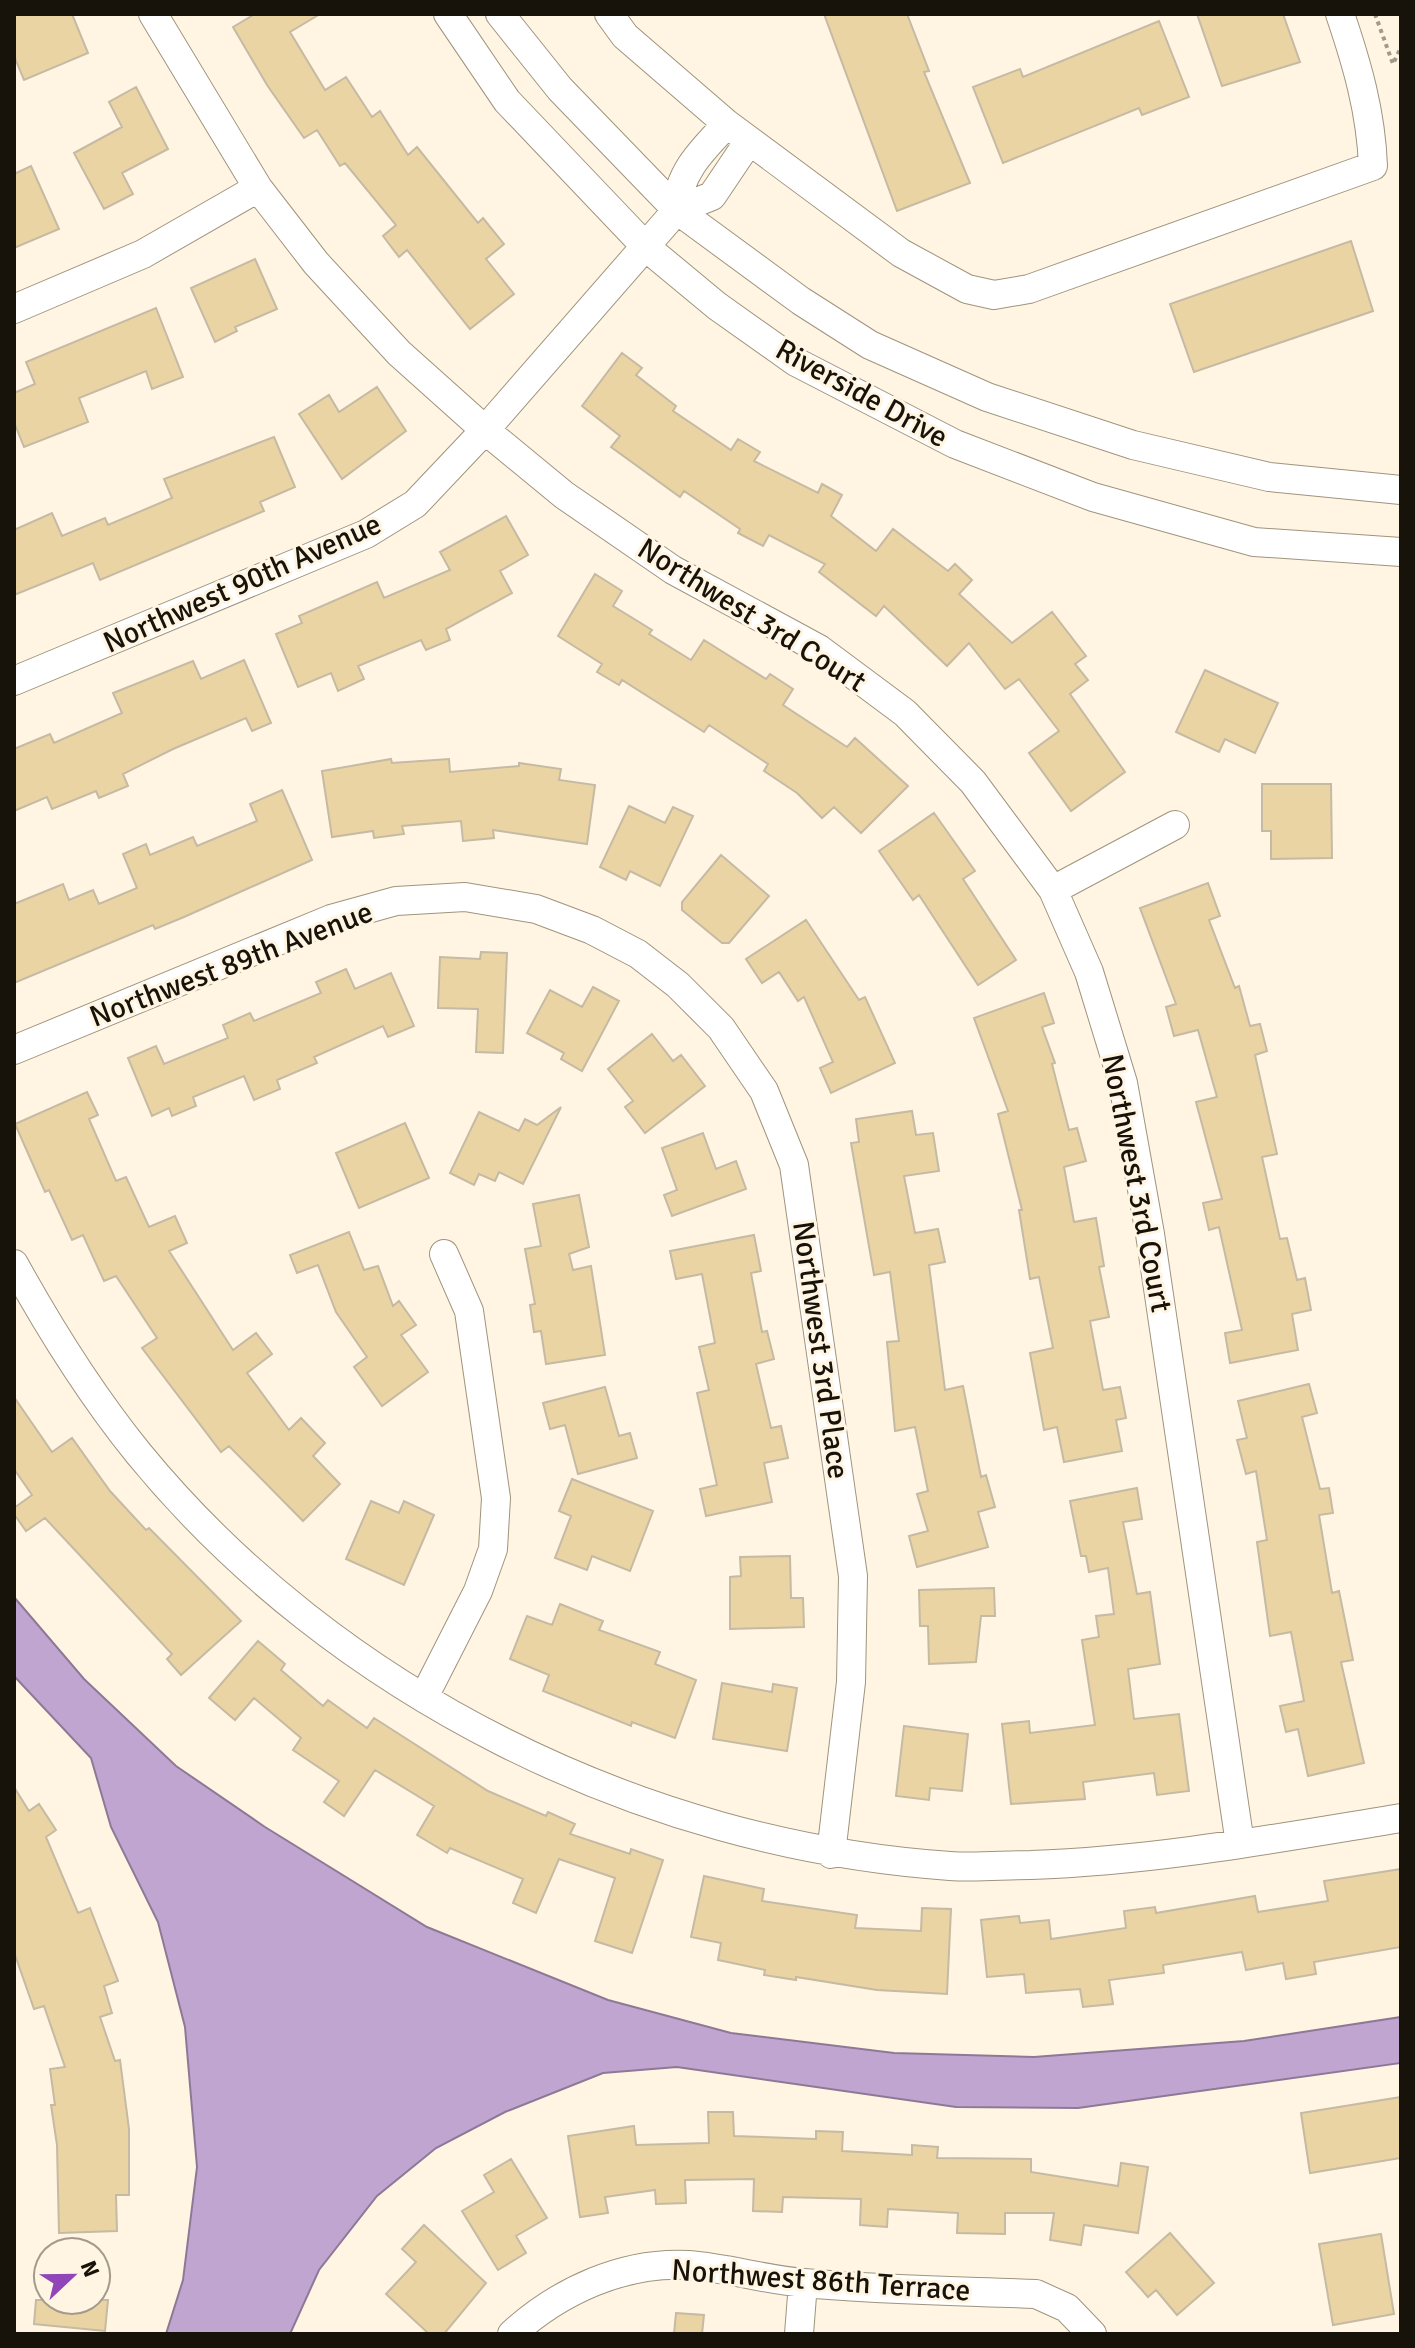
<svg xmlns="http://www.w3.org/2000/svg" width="1415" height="2348" viewBox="0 0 1415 2348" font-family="Signika,sans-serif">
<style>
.water{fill:#c0a5d1;stroke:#8d7996;stroke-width:2}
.building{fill:#ebd4a4;stroke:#c5baa3;stroke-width:2}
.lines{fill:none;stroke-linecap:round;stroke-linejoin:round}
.minor-casing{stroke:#9f947e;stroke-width:30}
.path{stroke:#a19a8b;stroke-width:4;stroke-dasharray:4 4;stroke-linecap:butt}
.minor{stroke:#fff;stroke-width:28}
.labels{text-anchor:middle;stroke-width:6;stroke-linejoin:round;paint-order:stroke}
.street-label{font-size:30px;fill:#17130b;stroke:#fff5e2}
</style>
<rect width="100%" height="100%" fill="#fff5e2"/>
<!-- water -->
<path class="water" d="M14,1597L84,1679L176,1766L265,1827L427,1927L608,2000L731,2033L894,2053L1034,2057L1244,2041L1401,2017V2063L1078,2108L956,2107L677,2067L603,2073L505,2112L436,2148L377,2196L319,2270L290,2334H166L183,2280L197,2167L185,2027L158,1922L111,1827L91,1758L14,1676Z"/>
<!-- building -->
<path class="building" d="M14,14H72L88,53L24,80L14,56Z
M255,14H320L290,32L325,90L346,77L372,117L380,111L408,155L417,147L478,223L483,218L504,244L486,259L514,294L470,329L407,250L399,257L383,236L396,225L345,163L340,166L317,130L304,138L267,85L233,27Z
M824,14H907L929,71L924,72L970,183L897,211Z
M1197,14H1283L1300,62L1222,86Z
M1159,21L1189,97L1142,115L1139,108L1003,163L973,87L1020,69L1023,77Z
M136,87L168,149L122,173L133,194L104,209L74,153L122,127L109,102Z
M31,166L59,229L14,248V174Z
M1351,241L1373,311L1194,372L1170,304Z
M255,259L277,309L235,327L237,331L215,342L191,288Z
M156,308L183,377L152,389L146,371L79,398L88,422L24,447L14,422V393L35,384L26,362Z
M622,353L642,368L636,375L676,406L673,411L731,450L738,439L760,452L754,461L818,493L822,484L842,495L831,516L876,551L893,529L948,571L955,564L972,580L959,594L1012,643L1052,612L1086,656L1075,664L1088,680L1070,694L1125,772L1071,811L1029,753L1059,731L1019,679L1005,689L969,643L947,666L884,606L876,616L819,572L825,564L769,535L763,546L738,533L740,529L684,491L680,497L611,447L620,436L582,406Z
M377,387L406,431L342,479L299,414L329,395L339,412Z
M274,437L295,487L260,502L264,511L100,580L93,563L14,595V530L52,513L62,536L105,518L108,525L172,498L164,479Z
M506,516L528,555L500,571L512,593L446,629L450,640L426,650L421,640L358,666L364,679L338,691L331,673L298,687L276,634L302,623L299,616L377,582L384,598L450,570L440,552Z
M595,574L622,591L613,606L652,630L649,634L691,660L704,640L766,679L770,674L793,689L783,705L847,747L855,738L908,786L861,833L834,807L822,818L797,793L764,771L768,764L709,725L704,732L622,680L619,685L597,672L602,664L558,636Z
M244,660L271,723L252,731L246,718L173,749L123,774L128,786L99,798L96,791L52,809L47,797L14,811V749L50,734L54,743L122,713L113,693L193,661L201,679Z
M1205,670L1278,703L1255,753L1225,739L1219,752L1176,732Z
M391,759L392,763L449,759L450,772L519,766V763L561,769L559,780L595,785L587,844L493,830L494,838L463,841L461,821L402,826L404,834L374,838L373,831L332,837L322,771Z
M1262,784H1331L1332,858L1271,859V831H1262Z
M282,790L312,860L184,917L155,929L153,925L14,983V904L63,884L69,900L93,890L99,904L137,888L123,854L146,844L150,855L193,837L197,846L257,821L250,804Z
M629,806L665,823L673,807L693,816L660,886L630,871L626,880L600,867Z
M934,813L975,871L963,879L1016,960L978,985L919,895L913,900L879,851Z
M721,855L769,896L729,943H722L682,910V902Z
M1208,883L1220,916L1209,920L1235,988L1239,986L1250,1026L1260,1024L1267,1051L1255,1055L1277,1154L1262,1157L1280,1239L1287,1238L1297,1280L1305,1278L1311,1310L1292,1314L1298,1350L1230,1363L1225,1333L1242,1330L1219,1227L1209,1230L1203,1203L1222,1199L1196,1102L1217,1097L1198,1030L1174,1036L1166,1007L1176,1004L1140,908Z
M806,920L859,1000L865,997L895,1063L831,1093L820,1068L833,1062L804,997L798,1001L779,972L762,983L746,959Z
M481,952L507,953L503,1053L476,1052L478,1009L438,1008L440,957L480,959Z
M346,969L355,989L391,973L414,1026L388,1037L383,1026L314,1057L317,1063L277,1080L280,1089L254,1100L244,1076L193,1097L196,1106L172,1116L169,1108L152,1116L128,1058L156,1046L164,1064L228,1038L223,1025L250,1013L254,1021L321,993L316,982Z
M593,987L619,1001L582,1071L561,1059L564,1053L527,1033L550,990L582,1007Z
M1044,993L1054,1023L1042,1027L1055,1063L1052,1064L1069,1130L1077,1128L1086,1161L1064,1167L1074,1222L1096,1218L1104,1266L1099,1267L1109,1317L1090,1321L1103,1390L1120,1387L1126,1418L1116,1420L1122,1451L1064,1462L1057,1427L1044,1430L1030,1353L1053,1348L1039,1277L1030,1279L1019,1210H1022L998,1114L1008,1111L974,1018Z
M652,1034L673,1061L681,1055L705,1086L645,1133L625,1107L633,1101L608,1069Z
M87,1092L98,1115L89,1119L116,1181L126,1177L149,1227L175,1216L187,1243L169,1251L233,1350L256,1333L272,1354L247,1373L289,1430L301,1418L325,1443L313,1456L340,1484L303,1521L229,1446L221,1452L142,1348L157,1338L116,1276L104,1281L83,1235L72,1240L49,1190L45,1192L15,1124Z
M561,1107L523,1184L499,1172L495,1181L479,1174L474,1185L450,1173L479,1112L519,1131L525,1119L537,1125Z
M912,1111L916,1135L933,1133L939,1171L904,1176L915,1233L938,1229L945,1262L929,1265L945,1390L963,1386L981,1477L986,1475L995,1507L978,1512L988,1547L917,1567L909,1536L928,1531L917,1494L928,1491L915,1427L895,1431L887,1342L899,1341L890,1272L874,1275L851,1143L859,1142L856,1119Z
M405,1123L429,1178L359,1208L336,1153Z
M703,1133L716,1169L736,1161L746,1189L672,1216L664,1195L677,1190L662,1148Z
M579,1195L589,1247L569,1254L573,1270L591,1266L605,1355L546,1364L541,1331L534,1332L530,1305L535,1304L525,1249L541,1246L533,1204Z
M349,1232L364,1270L378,1266L393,1306L399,1301L416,1325L401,1335L428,1372L382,1406L354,1367L367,1357L336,1312L318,1265L297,1273L290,1255Z
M754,1235L761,1271L751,1273L762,1332L767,1331L774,1359L756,1364L771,1428L781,1426L788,1458L764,1463L772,1502L706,1516L700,1489L717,1485L697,1393L709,1390L699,1347L715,1343L702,1274L676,1279L670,1251Z
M1309,1384L1317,1413L1302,1417L1320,1489L1329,1488L1333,1513L1319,1515L1332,1593L1339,1591L1353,1660L1341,1662L1364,1763L1308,1776L1298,1729L1286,1732L1280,1706L1304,1701L1291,1632L1270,1636L1257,1542L1267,1540L1256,1471L1246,1474L1237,1440L1247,1438L1238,1401Z
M605,1387L619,1436L630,1433L637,1458L578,1474L565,1425L550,1429L543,1403Z
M14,1397L52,1452L72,1438L110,1491L146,1530L149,1528L241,1621L181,1675L167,1659L172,1654L45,1518L26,1531L14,1514V1508L32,1495L14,1469Z
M572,1479L653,1511L630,1571L592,1556L587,1570L555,1558L571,1516L559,1511Z
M1137,1488L1142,1519L1123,1522L1137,1594L1150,1592L1160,1664L1128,1669L1134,1719L1179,1714L1189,1791L1157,1795L1154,1773L1083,1782L1085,1799L1011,1804L1002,1724L1029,1721L1030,1733L1095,1725L1082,1640L1099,1637L1096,1616L1114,1614L1108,1568L1089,1572L1086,1556H1081L1070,1501Z
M371,1501L399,1513L404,1501L434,1515L404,1585L346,1559Z
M790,1556L791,1598H803L804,1627L730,1629V1577L741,1576L740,1557Z
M994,1588L995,1616H981L976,1662L929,1664L928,1626H920L919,1590Z
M560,1604L603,1621L599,1630L660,1652L655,1664L696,1680L675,1738L632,1722L631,1726L543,1691L549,1675L510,1659L527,1616L552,1625Z
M258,1641L285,1664L281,1670L323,1706L328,1700L367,1728L374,1718L488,1791L546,1816L548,1812L575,1824L570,1834L630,1854L631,1849L663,1860L632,1953L595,1941L615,1878L559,1859L536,1913L513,1903L523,1879L450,1848L447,1853L417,1835L434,1806L375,1770L344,1816L324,1802L339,1781L293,1750L301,1738L254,1698L235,1720L209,1698Z
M722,1683L772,1692L773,1684L797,1688L787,1751L713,1739Z
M904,1726L968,1734L962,1791L930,1788L929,1800L896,1796Z
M14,1787L29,1811L39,1804L56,1830L46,1837L78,1913L90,1908L118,1981L104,1986L112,2013L100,2017L115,2061L120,2060L129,2129V2195H116L117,2231L59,2233L57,2145L51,2105H55L50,2069L65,2067L44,2006L34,2009L14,1952Z
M1401,1869V1947L1314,1962L1316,1974L1286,1979L1283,1963L1246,1970L1242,1952L1163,1965L1164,1973L1109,1980L1113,2004L1083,2007L1080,1989L1026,1993L1024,1974L987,1977L981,1920L1019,1916L1020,1923L1049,1920L1051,1939L1126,1928L1124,1911L1155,1907L1156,1913L1255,1896L1258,1912L1328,1901L1324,1881Z
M704,1876L764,1889L762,1901L857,1915L855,1928L921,1931L922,1908L951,1909L947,1994L877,1990L796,1977V1980L764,1975L765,1970L718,1960L721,1943L691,1937Z
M1401,2097V2158L1310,2173L1301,2113Z
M708,2112H733L734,2136L816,2139V2131L843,2132L842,2151L912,2155V2145L938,2147L937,2158L1031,2159V2172L1118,2186L1121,2163L1148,2167L1138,2233L1084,2225L1081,2245L1050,2240L1054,2213H1005V2234L957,2233L958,2213L888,2209L887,2227L860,2225L861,2199L783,2197L782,2212L753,2211L754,2179L685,2180L686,2203L656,2204L655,2190L605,2197L608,2213L580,2217L568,2136L634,2126L636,2145L709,2143Z
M511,2159L547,2218L516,2236L526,2253L498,2270L462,2211L494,2192L484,2175Z
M424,2225L486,2283L444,2334H429L386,2294L416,2262L402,2249Z
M1170,2233L1214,2283L1177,2315L1156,2290L1148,2297L1126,2272Z
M1381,2234L1394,2314L1333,2325L1319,2244Z
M36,2300H108L105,2331L34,2324Z
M676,2313L704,2315L702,2334H674Z"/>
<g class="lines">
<defs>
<path id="minor" d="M153,14L258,188L316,263L399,353L485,430L564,495L673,570L819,649L905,713L973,782L1053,890L1089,972L1123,1083L1150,1234L1240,1844
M448,14L507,101L647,248L717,306L796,362L955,444L1093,497L1254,542L1401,552
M500,14L560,89L677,210L801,301L870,345L987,397L1133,445L1269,477L1401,490
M609,14L625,36L727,124L901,253L967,289L994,295L1029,289L1373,166C1371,112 1357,64 1340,14
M677,210C677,174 703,149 727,124
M14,309L143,254L258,188
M14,681L366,534L415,504L485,430L677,210L712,196L749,141
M1053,890L1175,825
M14,1050L331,919L396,901L465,897L536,909L592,930L638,954L678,985L721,1028L764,1091L794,1165L853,1576L851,1682L831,1854
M14,1264C51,1331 91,1395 139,1454C335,1693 643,1845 950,1866C976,1868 1004,1865 1031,1865C1155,1861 1278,1838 1401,1818
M424,1697L478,1591L493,1549L496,1498L469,1311L444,1254
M512,2334C559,2291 624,2261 689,2265C728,2268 766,2280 804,2283C881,2290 959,2291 1036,2294L1067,2308L1092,2334
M799,2334L803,2283"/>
</defs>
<!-- minor casing -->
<use href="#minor" class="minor-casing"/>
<!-- path -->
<path class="path" d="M1375,14L1393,64L1401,47"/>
<!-- minor -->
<use href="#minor" class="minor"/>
</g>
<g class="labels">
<!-- street labels -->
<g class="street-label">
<text transform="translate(862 393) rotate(29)" y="10">Riverside Drive</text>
<text transform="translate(242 583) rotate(-24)" y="10">Northwest 90th Avenue</text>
<text transform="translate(752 615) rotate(32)" y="10">Northwest 3rd Court</text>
<text transform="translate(231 964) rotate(-21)" y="10">Northwest 89th Avenue</text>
<text transform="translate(1137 1183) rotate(79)" y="10">Northwest 3rd Court</text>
<text transform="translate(821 1350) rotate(82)" y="10">Northwest 3rd Place</text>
<text transform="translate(821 2280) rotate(4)" y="10">Northwest 86th Terrace</text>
</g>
</g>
<!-- border -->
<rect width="1415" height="2348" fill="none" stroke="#17130b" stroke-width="32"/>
<!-- north arrow -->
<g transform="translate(72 2276) rotate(68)"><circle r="38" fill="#fff5e2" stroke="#a29b8c" stroke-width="2"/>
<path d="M0-6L14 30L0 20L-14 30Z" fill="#9046b8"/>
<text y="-12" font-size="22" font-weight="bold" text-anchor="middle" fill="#17130b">N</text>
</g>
</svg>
